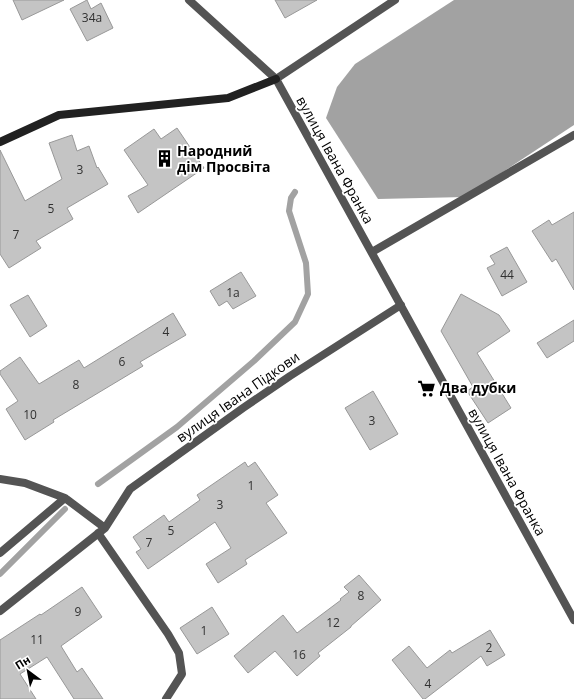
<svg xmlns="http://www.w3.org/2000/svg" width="574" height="699" viewBox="0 0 574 699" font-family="'Open Sans',sans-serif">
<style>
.water{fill:#a2a2a2}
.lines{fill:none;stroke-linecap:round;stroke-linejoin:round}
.stream{stroke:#a2a2a2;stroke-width:6}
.building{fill:#c4c4c4;stroke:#989898}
.lane{stroke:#545454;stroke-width:8}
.street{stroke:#545454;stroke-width:8}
.secondary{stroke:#212121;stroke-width:8}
.labels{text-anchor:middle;stroke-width:3.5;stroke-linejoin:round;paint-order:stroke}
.number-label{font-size:12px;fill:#313131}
.poi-label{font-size:14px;font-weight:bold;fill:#000;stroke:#fff;text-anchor:start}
.street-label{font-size:14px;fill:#000;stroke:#fff}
</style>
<rect width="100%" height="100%" fill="#fff"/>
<!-- water -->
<path class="water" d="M454,0H574V125L465,197L378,199L326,118L337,87L355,64Z"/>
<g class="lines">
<!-- stream -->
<path class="stream" d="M98,484L177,427L254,361L295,322L308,294L306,263L289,211L291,198L295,192
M0,574L65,509"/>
</g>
<!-- building -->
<path class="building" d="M13,0H64L22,20Z
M87,0L91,9L101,3L113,28L87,41L70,9Z
M275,0H317L285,18Z
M177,128L204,168L138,213L128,196L148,185L124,150L154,129L161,139Z
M72,135L77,151L89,146L97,168L98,167L108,184L67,208L73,219L36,241L41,248L9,268L0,254V150L25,201L62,179L49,143Z
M574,212V290L556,259L552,262L532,231L549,220L552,225Z
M507,247L527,282L502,296L487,268L495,264L490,256Z
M241,272L256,296L233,309L227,301L219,306L210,291Z
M461,294L499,315L510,331L477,353L511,408L488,423L467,391L473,387L441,331Z
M28,295L47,326L30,337L10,305Z
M173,313L186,335L140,362L143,366L53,420L54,422L25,440L6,409L18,401L0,374V371L20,357L39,384L79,360L84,368Z
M574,320V341L547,358L537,343Z
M373,391L398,434L370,450L345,408Z
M245,462L248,467L255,462L278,495L266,503L287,533L245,560L247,564L218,583L206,564L231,548L215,522L148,569L136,552L141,549L133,537L164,515L169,522L200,500L197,495Z
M359,575L381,600L351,626V627L318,653L320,656L297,676L275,651L248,673L234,656L283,615L297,633L341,600L340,599L349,592L344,587Z
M82,587L102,617L61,646L77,672L82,668L103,699H74L47,657L20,674L36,699H0V640L40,614L41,615Z
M212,607L229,634L197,654L180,628Z
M490,630L505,655L487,666L481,656L425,699H423L392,660L409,646L427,668L450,650L452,653Z"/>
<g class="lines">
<!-- lane -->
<path class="lane" d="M189,0L276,79"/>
<!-- street -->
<path class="street" d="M395,0L276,79L574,620
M372,252L574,135
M0,479L25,483L65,498
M98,533L168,634L179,653L182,674L166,699
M0,553L65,498L105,528
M0,611L105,528L130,489L243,408L290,376L401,305"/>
<!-- secondary -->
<path class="secondary" d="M0,142L59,115L228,98L276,79"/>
</g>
<!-- icons -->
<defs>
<symbol id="building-bare" viewBox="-9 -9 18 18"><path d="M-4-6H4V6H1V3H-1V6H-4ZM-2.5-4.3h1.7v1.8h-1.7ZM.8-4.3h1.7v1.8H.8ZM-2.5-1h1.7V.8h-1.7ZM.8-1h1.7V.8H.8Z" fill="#000" stroke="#fff" stroke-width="2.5" paint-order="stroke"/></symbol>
<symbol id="supermarket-bare" viewBox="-9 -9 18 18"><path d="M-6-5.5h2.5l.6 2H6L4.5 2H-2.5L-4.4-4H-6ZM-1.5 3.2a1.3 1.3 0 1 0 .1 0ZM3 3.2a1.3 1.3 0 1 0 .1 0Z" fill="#000" stroke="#fff" stroke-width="2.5" paint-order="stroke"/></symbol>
</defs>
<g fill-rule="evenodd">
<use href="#building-bare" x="152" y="146" width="25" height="25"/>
<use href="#supermarket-bare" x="414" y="376" width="25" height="25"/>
</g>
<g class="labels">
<!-- number labels -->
<g class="number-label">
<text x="92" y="22">34а</text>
<text x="80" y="174">3</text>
<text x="51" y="213">5</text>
<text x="16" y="239">7</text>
<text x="507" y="279">44</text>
<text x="233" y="297">1а</text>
<text x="166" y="336">4</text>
<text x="122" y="366">6</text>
<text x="76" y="389">8</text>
<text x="30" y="419">10</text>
<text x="372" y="425">3</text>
<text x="251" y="490">1</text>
<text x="220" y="509">3</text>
<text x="171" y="535">5</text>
<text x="149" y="547">7</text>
<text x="361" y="600">8</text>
<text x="78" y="616">9</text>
<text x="333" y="627">12</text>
<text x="204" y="635">1</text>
<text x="37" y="644">11</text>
<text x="489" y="652">2</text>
<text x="299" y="659">16</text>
<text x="428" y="688">4</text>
</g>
<!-- poi labels -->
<g class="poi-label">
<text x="177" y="156">Народний<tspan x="177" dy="16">дім Просвіта</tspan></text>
<text x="440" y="393">Два дубки</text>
</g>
<!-- street labels -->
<g class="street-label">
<text transform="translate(335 160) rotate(61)" y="5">вулиця Івана Франка</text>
<text transform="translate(238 397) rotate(-35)" y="5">вулиця Івана Підкови</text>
<text transform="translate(507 472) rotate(61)" y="5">вулиця Івана Франка</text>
</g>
</g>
<!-- north arrow -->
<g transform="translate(28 671) rotate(328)" stroke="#ffffff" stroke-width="3" paint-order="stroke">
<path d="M0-3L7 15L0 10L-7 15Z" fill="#000000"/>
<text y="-6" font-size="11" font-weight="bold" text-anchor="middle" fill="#000000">Пн</text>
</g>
</svg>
